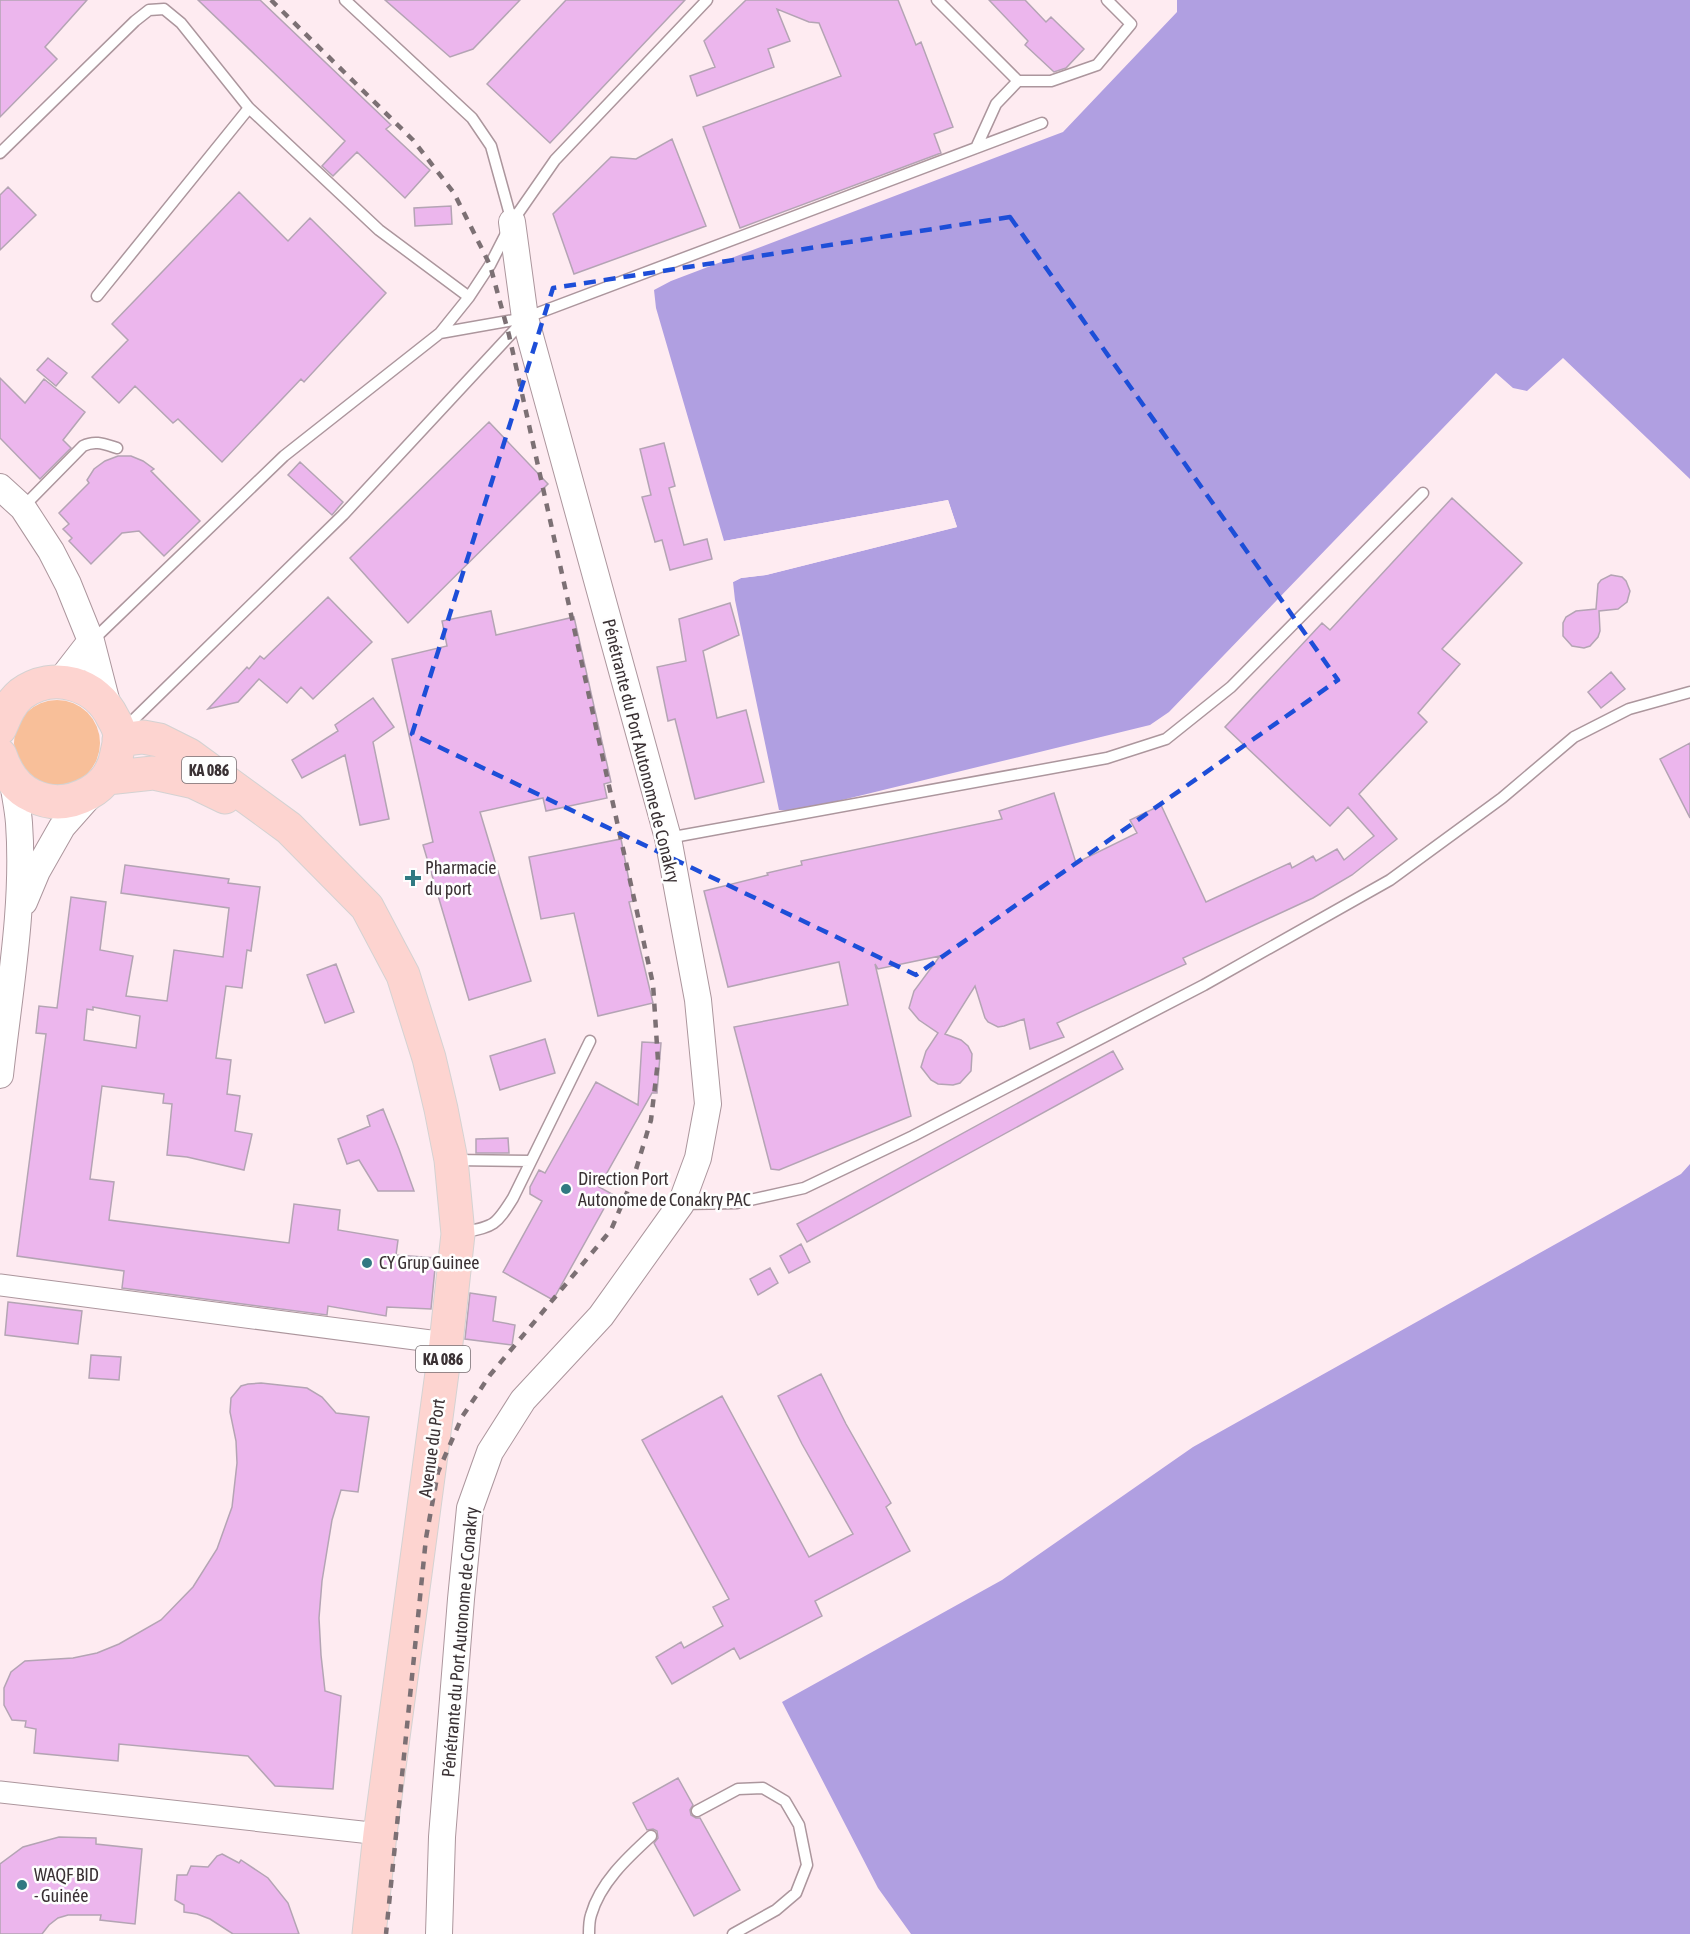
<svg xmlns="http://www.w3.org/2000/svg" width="1690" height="1934" viewBox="0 0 1690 1934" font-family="'Asap Condensed',sans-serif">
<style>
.green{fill:#f8bf99}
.water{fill:#b09fe1}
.pier{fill:#feebf1}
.building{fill:#ecb6ed;stroke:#b4a4b4;stroke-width:1.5;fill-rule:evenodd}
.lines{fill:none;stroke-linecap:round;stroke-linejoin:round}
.service-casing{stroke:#ac969d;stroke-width:13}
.minor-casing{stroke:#ac969d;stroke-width:23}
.tertiary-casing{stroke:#ac969d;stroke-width:28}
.primary-casing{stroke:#d4d2d2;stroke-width:35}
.service{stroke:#fff;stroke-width:10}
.minor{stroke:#fff;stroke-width:21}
.tertiary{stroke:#fff;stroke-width:26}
.primary{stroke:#fdd4d0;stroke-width:33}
.rail{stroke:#7c7074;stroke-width:4.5;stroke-dasharray:8 8;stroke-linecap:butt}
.marked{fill:none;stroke:#1d4ed8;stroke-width:4.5;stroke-dasharray:12 8;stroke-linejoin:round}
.poi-dot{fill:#317982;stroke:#fefefe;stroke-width:2}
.labels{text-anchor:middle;stroke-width:5;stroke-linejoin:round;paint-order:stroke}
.shield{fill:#fefefe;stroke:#756e71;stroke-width:1.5}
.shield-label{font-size:16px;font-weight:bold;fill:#3a3134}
.street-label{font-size:18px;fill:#3a3134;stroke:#fefefe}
.poi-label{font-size:18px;fill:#3a3134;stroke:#fefefe;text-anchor:start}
</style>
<rect width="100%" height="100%" fill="#feebf1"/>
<!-- green -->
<path class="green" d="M14 743a43 43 0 1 1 86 0a43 43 0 1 1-86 0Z"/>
<!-- water -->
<path class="water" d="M1177,0H1690V479L1563,358L1527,391L1513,388L1496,373L1169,712L1150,725L797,811L779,810L735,600L733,582L741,578L766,575L957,527L948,500L724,541L656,308L654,290L671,281L1063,132L1177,12Z
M1690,1164V1934H911L878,1888L782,1702L1002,1580L1193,1447L1681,1174Z"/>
<!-- pier -->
<path class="pier" d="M948,500L957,527L766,575L741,578L733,582V579L740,576L766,572L953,525L946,503L725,544L724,541Z"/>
<!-- building -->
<path class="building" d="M0,0H87L45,47L57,59L0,117Z
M198,0H260L391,125L386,129L430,170L405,198L357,152L333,176L322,166L345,141Z
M385,0H520L473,49L450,57Z
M566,0H685L550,143L487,84Z
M746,0H898L916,45L921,42L953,127L934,134L941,153L740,228L703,127L841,76L819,23L809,22L777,9L790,41L768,49L774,67L697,96L690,76L715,67L704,41Z
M989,0H1025L1046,22L1051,17L1084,49L1066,68L1054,72L1025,45L1028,41Z
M672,139L706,226L574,274L553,214L611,157L636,159Z
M8,187L36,215L0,250V195Z
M239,192L288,241L310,218L386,293L304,382L301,379L222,462L178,419L173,423L135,386L119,403L92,377L128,340L112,324Z
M451,206L452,224L415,226L414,208Z
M48,358L67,373L56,386L37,370Z
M0,378L25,403L44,379L85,412L63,440L71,448L40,479L0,438Z
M489,422L548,484L408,623L350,558Z
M664,443L675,486L669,488L684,545L707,539L712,559L670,570L662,540L655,542L642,497L651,495L640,449Z
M118,456H131L143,461L154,469L151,471L200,521L164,556L139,531L122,533L91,564L69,541L72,538L63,529L69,524L59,513L89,483L87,480L94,469L105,461Z
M300,462L343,502L332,515L288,475Z
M1452,498L1522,563L1442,649L1460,664L1418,713L1427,722L1359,794L1397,839L1352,875L1313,898L1183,958L1186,964L1057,1023L1064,1037L1030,1049L1024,1019L1004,1026L998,1027L988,1022L985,1018L975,986L945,1034L961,1040L968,1046L972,1054L971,1071L960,1083L953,1085L938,1084L931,1080L921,1067L926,1051L938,1033L919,1020L909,1008L914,991L940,956L878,969L875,964L911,1116L779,1170L771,1169L734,1027L848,1005L839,962L728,987L704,891L768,875L767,873L802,865L801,861L1002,819L999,811L1054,793L1076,863L1137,833L1130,820L1161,805L1206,902L1290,863L1292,868L1313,856L1316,861L1337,849L1344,860L1374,836L1348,807L1330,826L1225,727L1322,623L1330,630Z
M1611,575L1622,577L1626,581L1630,591L1627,602L1618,609L1599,611L1600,631L1598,637L1590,646L1584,648L1572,646L1563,636V623L1566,617L1576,611L1596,609L1598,584L1601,580Z
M328,597L372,642L313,699L301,687L287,703L259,679L238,702L208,709L247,667L249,669L260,656L264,659Z
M730,603L739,635L703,651L717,718L746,710L764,782L695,799L675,719L668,721L657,667L686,661L679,619Z
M491,611L496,635L574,617L611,782L604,784L607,798L546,811L543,798L480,812L531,981L469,1000L423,845L433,842L392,659L447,646L442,621Z
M1611,672L1625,689L1601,708L1588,692Z
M373,698L394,727L373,742L389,819L360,825L345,755L302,778L292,760L338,731L335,725Z
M1690,743V818L1660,759Z
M621,839L633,901L629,902L653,1003L598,1016L574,913L541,919L529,857Z
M125,865L229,879L228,883L260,887L251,951L247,950L242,988L226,986L216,1058L231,1060L227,1094L240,1096L235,1131L252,1134L244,1170L187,1157L167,1155L172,1104L163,1103L164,1094L102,1086L90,1179L114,1182L109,1220L289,1243L294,1204L340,1210L338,1230L398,1240L396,1255L436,1258L431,1309L387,1307L386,1316L328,1306L327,1315L122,1288L124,1271L17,1256L46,1034L36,1033L39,1006L57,1008L71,897L106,902L100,950L133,956L126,996L167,1001L174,950L223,957L229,908L121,893ZM93,1007L140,1016L136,1048L84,1040L87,1009L93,1010Z
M336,964L354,1012L325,1023L307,975Z
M545,1039L555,1073L500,1090L490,1056Z
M642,1042L661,1043L657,1093H652L599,1187L612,1194L553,1300L503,1272L542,1201L530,1194V1187L539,1170L545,1173L596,1082L638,1105Z
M1113,1051L1123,1069L807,1242L797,1224Z
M383,1109L399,1149L414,1191H378L359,1160L347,1164L338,1139L370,1126L367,1116Z
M508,1138L509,1153H476V1139Z
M801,1244L810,1262L789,1273L780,1256Z
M770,1268L778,1283L758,1295L750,1279Z
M470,1293L496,1297L493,1321L515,1325L512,1345L465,1339Z
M8,1302L82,1311L78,1344L5,1335Z
M91,1355L121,1357L119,1380L89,1378Z
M821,1374L846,1424L891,1503L886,1507L910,1551L815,1601L822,1616L740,1659L734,1648L672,1684L656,1657L681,1642L684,1648L723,1626L713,1607L729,1599L642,1440L722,1396L809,1557L853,1534L802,1444L778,1396Z
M261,1383L307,1388L322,1397L336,1413L369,1417L358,1492L341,1490L332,1520L322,1581L319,1618L321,1655L325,1691L341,1696L333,1789L275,1786L248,1756L119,1744L118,1761L34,1753L36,1729L25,1727L26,1721L12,1720L4,1705V1688L11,1672L25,1661L73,1658L97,1653L119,1644L161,1620L193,1587L217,1549L232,1507L237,1463L236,1441L230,1412L231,1398L241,1386L248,1384Z
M678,1778L693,1805L690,1810L691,1815L696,1818H700L740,1890L694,1916L654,1843L658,1838L657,1831L653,1829L647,1830L633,1803Z
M59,1837L96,1838V1844L142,1849L135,1924L100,1920L101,1915H68L58,1918L49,1925L42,1934H0V1864L23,1847Z
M222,1854L239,1863L241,1860L268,1878L288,1903L299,1934H233L210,1919L197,1914L184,1912V1905L175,1900L177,1875H187L191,1866L208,1867L217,1856Z"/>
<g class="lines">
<defs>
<path id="service" d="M345,0L472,118L491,146L512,222
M937,0L1018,81H1051L1097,65L1131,24L1107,0
M976,148L996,104L1018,81
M0,153L135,21L149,10L164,9L181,23L249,108L379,230L469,297
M97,296L249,108
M440,333L469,297L490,265L512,222L555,160L707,0
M23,507L83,446C95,440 104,444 117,448
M92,641L284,456L440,333L525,318L1042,123
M124,729L343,515L524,320
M668,838L1107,758L1166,739L1231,687L1423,493
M454,1160L531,1161
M681,1204L737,1203L804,1188L913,1136L1204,985L1390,880L1502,798L1574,737L1629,709L1690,692
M461,1233C494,1226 495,1227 513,1198L590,1041
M697,1811L738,1789L763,1788L785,1801L799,1825L807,1865L796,1893L776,1910L733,1934
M589,1934C589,1928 589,1921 591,1915C600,1883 627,1858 651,1836"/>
<path id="minor" d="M0,1285L446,1343
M0,1792L380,1834"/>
<path id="tertiary" d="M0,487L23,508L51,551L68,584L91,641L108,707
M60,681L91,641
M24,902L37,871L62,827L93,792
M0,1075C9,992 25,906 19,823C18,809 15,796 13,782
M439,1934L442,1837L461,1599L470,1508L490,1452L523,1400L601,1316L681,1204L698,1158L708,1104L698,1000L668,838L525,318L512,222"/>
<path id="primary" d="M0,728C5,716 10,703 21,694C54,670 97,684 113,718C116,723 119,729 120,735C120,741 118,748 117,753C114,770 104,785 89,793C71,803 52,805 33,796C15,788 6,773 0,755
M119,740L143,737L159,740L189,755L289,828L367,907L403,975L429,1058L441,1109L451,1160L458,1234L446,1343L380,1834L369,1934
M107,778L153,773L194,782L225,797"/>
</defs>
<!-- service casing -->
<use href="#service" class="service-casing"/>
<!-- minor casing -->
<use href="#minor" class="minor-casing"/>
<!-- tertiary casing -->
<use href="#tertiary" class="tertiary-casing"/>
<!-- primary casing -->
<use href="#primary" class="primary-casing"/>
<!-- service -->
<use href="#service" class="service"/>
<!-- minor -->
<use href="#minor" class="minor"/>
<!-- tertiary -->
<use href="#tertiary" class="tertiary"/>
<!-- primary -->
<use href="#primary" class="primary"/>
<!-- rail -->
<path class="rail" d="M271,0L413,140L454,193L490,265L509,335L653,984L658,1061L651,1120L634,1176L611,1230L490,1375L462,1417L438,1472L426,1538L386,1934"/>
</g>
<!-- marked area -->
<path class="marked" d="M1010,217L1338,680L916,975L412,734L553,288Z"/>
<!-- markers -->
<g class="poi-dot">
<path d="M410 869h6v6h6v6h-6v6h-6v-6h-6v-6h6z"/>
<circle cx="566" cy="1189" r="6"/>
<circle cx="367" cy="1263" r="6"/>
<circle cx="22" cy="1885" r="6"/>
</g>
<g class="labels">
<!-- shield labels -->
<g class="shield">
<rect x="182" y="757" width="54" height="26" rx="4.5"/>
<rect x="416" y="1346" width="54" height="26" rx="4.5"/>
</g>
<g class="shield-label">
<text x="209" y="776">KA 086</text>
<text x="443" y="1365">KA 086</text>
</g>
<!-- street labels -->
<g class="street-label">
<text transform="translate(641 751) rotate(76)" y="6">Pénétrante du Port Autonome de Conakry</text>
<text transform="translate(432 1448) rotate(-82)" y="6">Avenue du Port</text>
<text transform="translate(460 1642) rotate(-85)" y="6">Pénétrante du Port Autonome de Conakry</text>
</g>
<!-- poi labels -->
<g class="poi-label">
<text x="425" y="874">Pharmacie<tspan x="425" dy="21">du port</tspan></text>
<text x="578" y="1185">Direction Port<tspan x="578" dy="21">Autonome de Conakry PAC</tspan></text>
<text x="379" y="1269">CY Grup Guinee</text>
<text x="34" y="1881">WAQF BID<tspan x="34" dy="21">- Guinée</tspan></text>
</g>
</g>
</svg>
